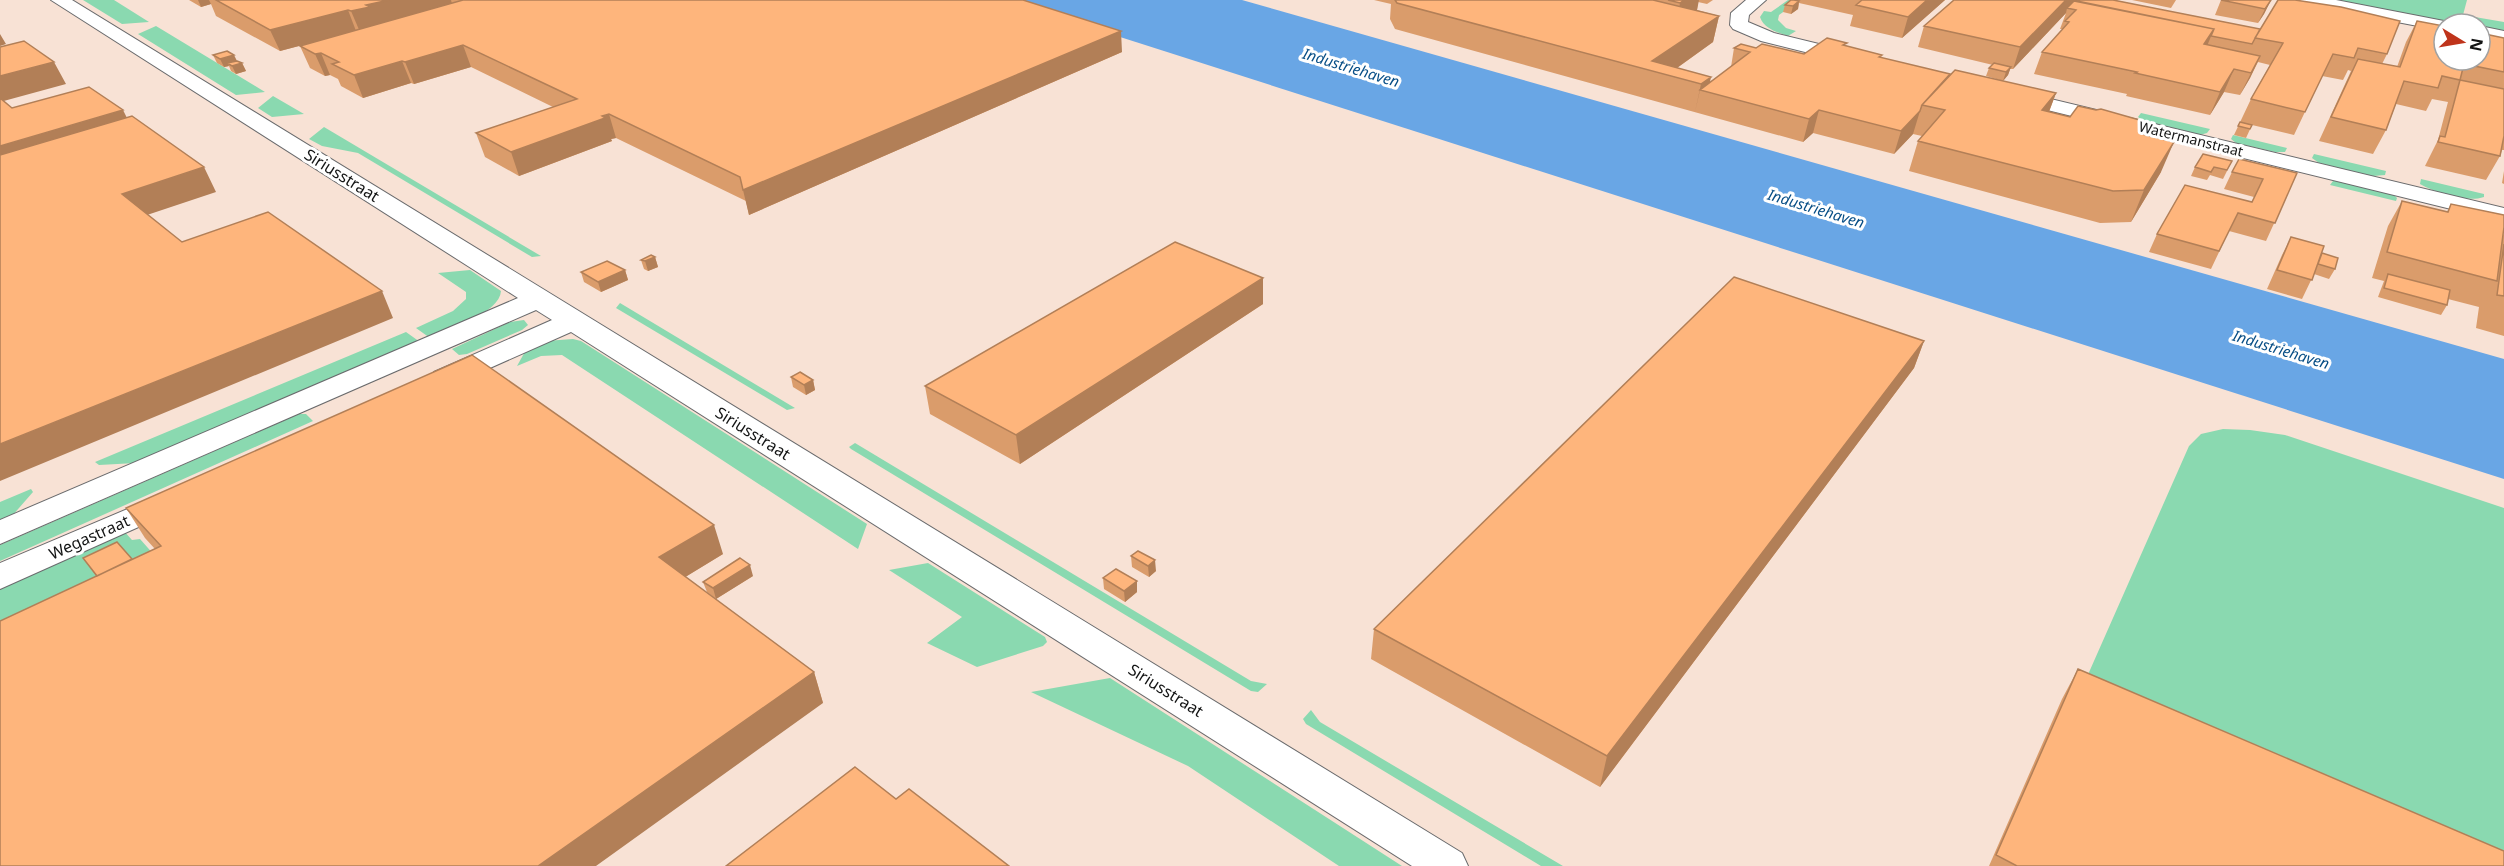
<svg xmlns="http://www.w3.org/2000/svg" width="2504" height="866" viewBox="0 0 2504 866" font-family="'Noto Sans',sans-serif">
<style>
.industrial{fill:#f8e2d5;fill-rule:evenodd}
.green{fill:#8ad9b0}
.water{fill:#69a6e5}
.lines{fill:none;stroke-linecap:round;stroke-linejoin:round}
.minor-casing{stroke:#6a6b6d;stroke-width:2}
.minor{fill:#fff;fill-rule:evenodd}
.wall{fill:#da9c6b}
.shaded-wall{fill:#b27f57}
.building{fill:#feb57c;stroke:#b27f57;stroke-width:1.5}
.labels{text-anchor:middle;stroke-width:6;stroke-linejoin:round;paint-order:stroke}
.far-street-label{font-size:14px;fill:#131414;stroke:#fff}
.far-water-label{font-size:15px;font-style:italic;fill:#074e86;stroke:#fff}
.street-label{font-size:16px;fill:#131414;stroke:#fff}
</style>
<rect width="100%" height="100%" fill="#f0f1f2"/>
<!-- industrial -->
<path class="industrial" d="M0,0H1034L2504,463V866H0Z
M1221,0H2504V368ZM2444,24H2480V60H2444Z"/>
<!-- green -->
<path class="green" d="M83,0H114L149,22L122,24Z
M1788,0H1800L1779,15L1778,20L1786,28L1796,31L1788,36C1777,32 1764,29 1760,17L1764,11L1771,12Z
M2332,0H2467L2463,15L2504,22V32L2480,28V24H2459Z
M156,26L265,92L236,95L138,34Z
M273,96L304,114L272,117L258,108Z
M2141,113L2210,129L2207,133L2200,135L2143,121L2138,117Z
M324,127L541,256L532,257L358,153L322,146L309,139Z
M2233,135L2287,148L2285,152H2275L2236,143L2231,139Z
M2314,154L2386,171L2385,175L2373,176L2319,163L2312,158Z
M2421,179L2484,194V197C2466,203 2436,193 2420,184Z
M2344,180L2390,191L2397,198L2396,201L2330,185L2333,181Z
M470,270L501,291C500,313 448,330 430,338L416,328L453,311L466,299V292L438,273Z
M620,303L795,408L787,410L616,308Z
M524,320L528,325L522,330L467,354L459,355L452,349L510,322Z
M406,332L420,342L136,463L99,465L95,462Z
M573,339L581,341L867,524L858,549L562,355L541,356L517,366L527,348L546,341Z
M299,414H306L313,421L0,561V545Z
M2223,429L2250,430L2285,435L2504,508V866L2075,704L2189,446L2201,434Z
M855,443L1251,681L1267,684L1258,692L1251,691L851,449L849,447Z
M31,489L33,492L12,516L0,522V502Z
M123,530L132,540L140,539L171,574L0,656V586Z
M928,563L1045,637L1047,642L1043,646L977,667L927,643L962,617L889,570Z
M1110,678L1402,866H1339L1188,766L1031,692Z
M1311,710L1320,722L1563,866H1541L1306,724L1303,719Z"/>
<!-- water -->
<path class="water" d="M1004,0H1242L2504,359V479Z"/>
<g class="lines">
<defs>
<path id="minor" d="M51,0H72L1462,853L1468,866H1412L571,332L454,384L444,387L434,384L430,378L434,372L552,320L536,310L0,544V520L518,298Z
M1746,0H1766L1749,15L1748,22L1774,33L1860,54L1863,58L1860,62L1853,64L1761,41L1733,29L1730,25L1731,13Z
M2299,0H2336L2444,21L2452,24H2444V31L2308,5L2302,4Z
M2480,26L2504,31V43L2480,38Z
M2013,90L2504,208V222L2006,100L2003,96L2006,92Z
M170,491L181,494L186,501L181,508L0,589V563Z"/>
</defs>
<!-- minor casing -->
<use href="#minor" class="minor-casing"/>
<!-- minor -->
<use href="#minor" class="minor"/>
</g>
<!-- wall -->
<path class="wall" d="M189,0H1023L1122,52L749,215L746,201L616,138L611,139L612,141L519,176L485,157L476,133L553,107L471,67L414,84L411,83L363,98L341,86L338,79L330,75L325,76L310,68L300,46L347,33L280,51L216,16L211,4L201,7Z
M1374,0H1713L1707,4L1698,2L1697,10L1719,16L1713,42L1677,68L1710,82L1731,67L1734,48H1756L1804,54L1846,46L1882,55L1881,58L1950,74L2056,93L2049,112L2070,117L2150,123L2145,135L2161,172L2131,222L2100,223L1909,171L1918,141L1922,136L1913,134L1894,154L1813,133L1803,142L1395,29L1390,19L1391,4Z
M1798,0H1945L1902,38L1850,26L1853,15L1799,3L1798,9L1791,14L1783,12L1785,5Z
M2113,0L2387,54L2382,64L2397,67L2406,42L2417,21L2504,38V150H2502L2500,156L2486,180L2425,166L2438,140L2448,102L2432,99L2426,111L2396,104L2386,130L2373,154L2319,141L2351,71L2348,70L2343,80L2322,76L2294,135L2252,125L2246,138L2234,135L2251,99L2270,65L2258,62L2250,78L2240,95L2224,92L2210,115L2126,96L2127,94L2034,74L2042,52L2062,31V29H2060L2066,13L2013,69H2010L2008,75L2003,81L1986,76L1989,68L1993,65L1918,47L1924,26Z
M2132,0H2176L2171,8Z
M2221,0H2271L2264,14L2258,23L2215,15Z
M213,55L236,61L242,63L246,71L236,74L231,71L229,66L224,67L217,63Z
M2232,161L2223,179L2210,175L2207,180L2191,176L2195,167Z
M2504,171V184L2502,183Z
M2232,172L2297,173L2266,241L2229,231L2211,269L2149,252L2157,234L2252,202L2254,197L2224,189Z
M2402,201L2447,212L2451,204L2503,235L2504,233V336L2476,328L2479,307L2448,299L2447,305L2441,315L2378,297L2384,281L2372,278L2388,226Z
M2291,237L2322,253L2335,269L2329,279L2314,274L2302,299L2267,289L2282,255Z
M655,257L658,267L648,271L644,269L641,260Z
M625,270L628,280L601,292L584,282L581,272Z
M1263,278V304L1020,464L930,414L925,386Z
M1924,341L1914,368L1600,787L1371,659L1374,629Z
M791,377L813,380L815,390L806,395L793,387Z
M126,508L723,554L685,577L814,672L823,703L96,576L83,558L132,559L155,549L145,538Z
M1131,556L1156,571L1149,577L1132,567Z
M753,576L716,599L707,592L703,582Z
M1103,578L1137,581V592L1125,602L1104,589Z
M2078,669L2504,866H1989L2062,699Z"/>
<!-- shaded-wall -->
<path class="shaded-wall" d="M198,0H209L211,4L201,7Z
M389,0H451L452,4L360,32L351,11L366,5Z
M1684,0H1699L1697,10L1676,24L1680,3Z
M1927,0H1945L1902,38L1908,17Z
M2066,0H2078L2070,8H2067L2066,13L2013,69L2020,47Z
M2271,0L2264,14L2258,23L2265,9Z
M1799,1L1798,9L1791,14L1793,6Z
M348,10L356,31L280,51L270,30Z
M1719,16L1713,42L1667,75L1652,61Z
M2214,29L2205,51L2204,44Z
M1121,31L1122,52L749,215L743,190Z
M0,34L6,44L0,46Z
M463,45L471,67L414,84L405,62Z
M321,53L330,75L325,76L315,54Z
M234,55L238,63H227L229,66L224,67L220,59Z
M2260,56L2250,78L2240,95L2251,73Z
M402,61L411,83L363,98L354,75Z
M54,62L66,84L0,102V76Z
M242,63L246,71L236,74L232,66Z
M2011,67L2008,75L2003,81L2006,72Z
M2234,69L2224,92L2210,115L2220,92Z
M1711,77L1708,92L1700,90L1695,112L1701,84Z
M2056,93L2045,122L2042,110Z
M123,110L135,134L0,174V146Z
M1819,110L1813,133L1803,142L1809,119Z
M1920,111L1913,134L1894,154L1901,131Z
M609,114L616,138L611,139L612,141L519,176L511,152Z
M2174,142L2161,172L2131,222L2144,190Z
M204,167L216,192L135,219L122,194Z
M655,257L658,267L648,271L645,261Z
M625,270L628,280L601,292L598,282Z
M1263,278V304L1020,464L1016,435Z
M382,291L393,318L0,481V444Z
M1924,341L1914,368L1600,787L1607,756Z
M813,380L815,390L806,395L804,385Z
M714,525L723,554L669,587L659,557Z
M1155,560L1156,571L1149,577L1148,566Z
M750,565L753,576L716,599L713,588Z
M1137,581V592L1125,602L1124,591Z
M814,672L823,703L596,866H538Z"/>
<!-- building -->
<path class="building" d="M216,0H389L366,5L370,7L351,11L348,10L270,30Z
M463,0H1023L1121,31L743,190L740,177L609,114L602,116L605,118L511,152L476,133L577,99L463,45L405,62L402,61L354,75L332,64L339,62L321,53L315,54L300,46Z
M1395,0H1653L1719,16L1652,61L1711,77L1701,84L1397,3Z
M1668,0H1684L1680,3Z
M1791,0H1794L1799,1L1793,6L1785,5Z
M1862,0H1927L1908,17L1856,5Z
M1954,0H2066L2020,47L1924,26Z
M2078,0H2113L2260,29L2252,44L2211,36L2214,29L2077,1Z
M2221,0H2271L2265,9Z
M2278,0H2295L2341,7L2400,21L2387,54L2358,48L2354,58L2333,54L2305,112L2251,99L2283,43L2255,38Z
M2074,1L2214,29L2204,44L2260,56L2251,73L2234,69L2220,92L2135,73L2137,72L2042,52L2069,22L2065,21L2076,10L2067,8Z
M2417,21L2444,26V60H2480V33L2504,38V72L2464,64L2460,80L2442,76L2438,88L2404,81L2386,130L2331,117L2358,59L2400,67Z
M1827,38L1847,43L1843,45L1882,55L1879,57L1950,74L1922,105L1920,111L1901,131L1819,110L1809,119L1700,90L1750,52L1734,48L1741,44L1756,48L1762,44L1804,54Z
M24,41L54,62L0,76V47Z
M227,51L234,55L220,59L213,55Z
M237,61L242,63L232,66L227,63Z
M1994,63L2011,67L2006,72L1989,68Z
M1955,70L2056,93L2042,110L2070,117L2078,106L2096,110L2101,109L2150,123L2142,134L2174,142L2144,190L2113,191L1918,141L1945,110L1922,105Z
M2460,80L2504,89V136L2500,156L2438,142L2440,136L2445,137Z
M89,87L123,110L0,146V98L12,108Z
M132,116L204,167L122,194L182,242L268,212L382,291L0,444V155Z
M2240,122L2252,125L2250,129L2238,126Z
M2203,154L2232,161L2227,170L2214,167L2211,172L2195,167Z
M2239,159L2297,173L2275,223L2238,213L2219,251L2157,234L2185,185L2252,202L2263,179L2232,172Z
M2402,201L2448,212L2451,204L2504,215V227L2497,281L2387,252Z
M2291,237L2324,246L2312,280L2277,270Z
M1175,242L1263,278L1016,435L925,386Z
M2504,244V296L2497,295Z
M2322,253L2338,258L2335,269L2318,264Z
M651,255L655,257L645,261L641,260Z
M607,261L625,270L598,282L581,272Z
M2388,274L2450,290L2447,305L2384,288Z
M1734,277L1924,341L1607,756L1374,629Z
M472,355L714,525L659,557L814,672L538,866H0V621L161,546L126,508Z
M800,372L813,380L804,385L791,377Z
M117,542L132,559L97,576L83,558Z
M1138,551L1155,560L1148,566L1131,556Z
M740,558L750,565L713,588L703,582Z
M1116,569L1137,581L1124,591L1103,578Z
M2078,669L2504,851V866H2017L1996,855Z
M855,767L896,799L909,789L1009,866H726Z"/>
<g class="labels">
<!-- far-street labels -->
<g class="far-street-label">
<text transform="translate(2191 139) rotate(14)" y="5">Watermanstraat</text>
</g>
<!-- far-water labels -->
<g class="far-water-label">
<text transform="translate(1351 68) rotate(17)" y="5">Industriehaven</text>
<text transform="translate(1816 209) rotate(17)" y="5">Industriehaven</text>
<text transform="translate(2281 350) rotate(17)" y="5">Industriehaven</text>
</g>
<!-- street labels -->
<g class="street-label">
<text transform="translate(342 175) rotate(32)" y="6">Siriusstraat</text>
<text transform="translate(753 433) rotate(32)" y="6">Siriusstraat</text>
<text transform="translate(89 537) rotate(-24)" y="6">Wegastraat</text>
<text transform="translate(1166 690) rotate(32)" y="6">Siriusstraat</text>
</g>
</g>
<!-- north arrow -->
<g transform="translate(2462 42) rotate(101)"><circle r="28" fill="#ffffff" stroke="#a1a1a1" stroke-width="1.5"/>
<path d="M0-4.5L10 22L0 15L-10 22Z" fill="#bf341b"/>
<text y="-9" font-size="16" font-weight="bold" text-anchor="middle" fill="#131414">N</text>
</g>
</svg>
